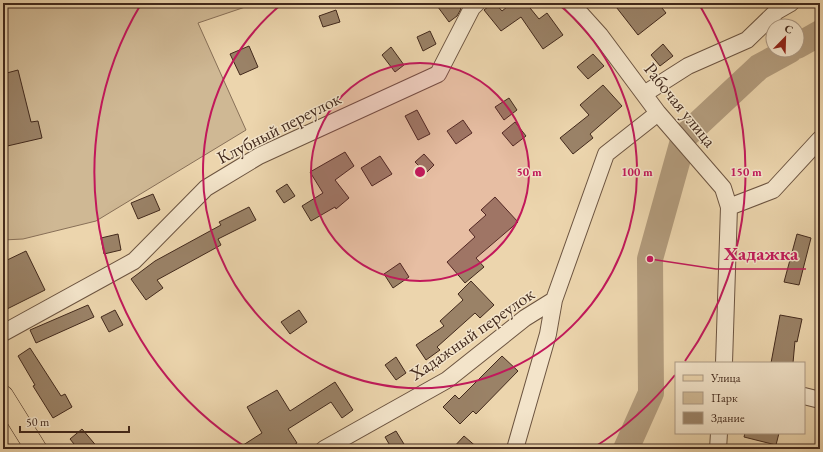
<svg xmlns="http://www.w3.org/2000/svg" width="823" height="452" viewBox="0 0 823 452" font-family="'EB Garamond',serif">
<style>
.green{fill:#cfb894;stroke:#887058}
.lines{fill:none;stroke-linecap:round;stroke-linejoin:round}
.river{stroke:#b29b7c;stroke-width:26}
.building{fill:#9a8267;stroke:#42291c}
.minor-casing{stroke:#6c5440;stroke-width:18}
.major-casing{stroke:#42291c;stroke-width:22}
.minor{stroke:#f3e4ca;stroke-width:16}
.major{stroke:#ecd5ad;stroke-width:21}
.ring{fill:none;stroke:#c2185b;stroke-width:2}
.labels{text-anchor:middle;stroke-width:3;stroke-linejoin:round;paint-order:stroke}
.street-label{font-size:18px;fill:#42291c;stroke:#f3e4ca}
.centre{fill:#c2185b;stroke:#f3e4ca;stroke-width:2}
.ring-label{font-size:12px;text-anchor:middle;font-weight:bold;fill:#c2185b;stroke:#f3e4ca;stroke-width:3;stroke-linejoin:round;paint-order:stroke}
.leader{fill:none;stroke:#c2185b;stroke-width:1.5}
.callout-dot{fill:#c2185b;stroke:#f3e4ca;stroke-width:1.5}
.callout-label{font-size:19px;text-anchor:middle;font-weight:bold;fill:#c2185b;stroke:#f3e4ca;stroke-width:3;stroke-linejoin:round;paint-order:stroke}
</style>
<rect width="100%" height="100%" fill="#ecd5ad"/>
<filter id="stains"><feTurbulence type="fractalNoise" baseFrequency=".005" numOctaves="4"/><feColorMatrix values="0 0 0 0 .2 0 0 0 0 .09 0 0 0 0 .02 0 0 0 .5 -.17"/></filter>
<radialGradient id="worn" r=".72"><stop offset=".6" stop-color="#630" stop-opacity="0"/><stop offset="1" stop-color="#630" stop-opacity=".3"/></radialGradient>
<!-- green -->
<path class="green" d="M3,3H257L198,23L246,130L96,221L23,239L3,240Z"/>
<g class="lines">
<!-- river -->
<path class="river" d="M797,46L820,33
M626,449L651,393L650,259L684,137L759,67L790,50"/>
</g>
<!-- building -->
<path class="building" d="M435,3H456L461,9L457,16L449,22Z
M493,3H495L502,11L512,3H526L539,19L547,13L563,35L543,49L521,17L501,31L484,10Z
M613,3H658L666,13L638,35Z
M336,10L340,22L323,27L319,16Z
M430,31L436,44L423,51L417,37Z
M663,44L673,56L660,66L651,55Z
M249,46L258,67L240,75L230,54Z
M391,47L404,65L395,72L382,55Z
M593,54L604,66L588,79L577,67Z
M18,70L31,122L38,121L42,138L3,147V74Z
M603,85L622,106L590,134L593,138L573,154L560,138L589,115L580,105Z
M509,98L517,110L504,120L495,107Z
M417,110L430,134L418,140L405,116Z
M463,120L472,133L456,144L447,131Z
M515,122L526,136L513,146L502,133Z
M345,152L354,166L335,180L349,198L336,209L335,207L311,221L302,206L323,193L310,172Z
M424,154L434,165L426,173L415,162Z
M380,156L392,174L372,186L361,168Z
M287,184L295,196L284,203L276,191Z
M153,194L160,210L138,219L131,203Z
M495,197L518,222L476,258L484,267L465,283L447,262L475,237L469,230L486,215L481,210Z
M249,207L256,220L218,239L221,245L157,280L163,288L146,300L131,279L155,261L221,225L219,222Z
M118,234L121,250L104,254L101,238Z
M797,234L811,238L799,285L784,282Z
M26,251L45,290L3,311V262Z
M400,263L409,277L393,288L384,274Z
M471,281L494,305L480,318L475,313L437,347L440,350L426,360L416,345L444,326L440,321L463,300L458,294Z
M88,305L94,317L36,343L30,330Z
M115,310L123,325L109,332L101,317Z
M299,310L307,322L290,334L281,322Z
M780,315L802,319L797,342L795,341L793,363H771Z
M30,348L61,396L65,394L72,407L53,418L33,386L35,385L18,356Z
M502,356L518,371L476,414L473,411L460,424L443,407L455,395L459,399Z
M396,357L406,373L396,380L385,365Z
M335,382L353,410L342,418L331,402L288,429L297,443L288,449H237L262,433L247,407L277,390L290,411Z
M82,429L99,449H78L70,439Z
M396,431L407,449H392L385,437Z
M745,433H779L776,445L744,437Z
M464,436L479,449H452Z"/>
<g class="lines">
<defs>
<path id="minor" d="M571,3L600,35L658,113L723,188L729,207L724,363
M644,94L688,66L747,40L777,11L791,3
M729,207L773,190L820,139
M3,333L134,261L206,188L259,156L438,74L472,8L477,3
M804,396L820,400
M324,449L447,380L525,318L554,300L606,154L658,113
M515,449L548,334L554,300
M718,449L719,433"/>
<path id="major" d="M3,396L36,449"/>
</defs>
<!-- minor casing -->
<use href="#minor" class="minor-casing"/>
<!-- major casing -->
<use href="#major" class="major-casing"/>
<!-- minor -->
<use href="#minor" class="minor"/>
<!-- major -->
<use href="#major" class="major"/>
</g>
<!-- distance rings -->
<circle cx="420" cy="172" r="109" fill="#c2185b" fill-opacity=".12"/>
<g class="ring">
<circle cx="420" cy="172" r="109"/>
<path d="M557 3A217 217 0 1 1 283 3"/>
<path d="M675 375A326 326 0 0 1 593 448M247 448A326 326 0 0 1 141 4M699 4A326 326 0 0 1 685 361"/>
</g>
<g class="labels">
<!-- street labels -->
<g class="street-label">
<text transform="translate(680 105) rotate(51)" y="6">Рабочая улица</text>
<text transform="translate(279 128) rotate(-27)" y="6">Клубный переулок</text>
<text transform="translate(472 334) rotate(-35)" y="6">Хадажный переулок</text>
</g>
</g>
<circle cx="420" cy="172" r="6" class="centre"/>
<g class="ring-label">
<text x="529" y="176">50 m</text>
<text x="637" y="176">100 m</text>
<text x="746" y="176">150 m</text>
</g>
<!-- callouts -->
<path class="leader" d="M650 259L716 269H806"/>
<circle class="callout-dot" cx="650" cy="259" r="4"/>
<g class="callout-label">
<text x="761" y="260">Хадажка</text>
</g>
<!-- margin -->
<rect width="823" height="452" fill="none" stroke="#ecd5ad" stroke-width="16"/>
<rect x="4" y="4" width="815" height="444" fill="none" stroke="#42291c" stroke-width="2"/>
<rect x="8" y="8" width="807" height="436" fill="none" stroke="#42291c"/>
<!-- legend -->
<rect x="675" y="362" width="130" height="72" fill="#f3e4ca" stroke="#ac9984"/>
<rect x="683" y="375" width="20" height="6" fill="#ecd5ad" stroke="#ac9984"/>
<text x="711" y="382" font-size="12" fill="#42291c">Улица</text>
<rect x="683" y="392" width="20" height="12" fill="#cfb894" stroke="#ac9984"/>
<text x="711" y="402" font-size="12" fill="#42291c">Парк</text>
<rect x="683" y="412" width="20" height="12" fill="#9a8267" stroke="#ac9984"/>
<text x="711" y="422" font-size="12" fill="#42291c">Здание</text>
<!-- north arrow -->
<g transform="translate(785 38) rotate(23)"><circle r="19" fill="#f3e4ca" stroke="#ac9984"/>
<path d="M0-3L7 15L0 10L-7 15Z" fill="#8f2418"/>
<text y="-6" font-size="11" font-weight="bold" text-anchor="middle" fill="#42291c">С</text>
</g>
<!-- scale -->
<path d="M20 426v6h109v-6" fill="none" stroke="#42291c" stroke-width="2"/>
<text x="26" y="426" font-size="12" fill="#42291c" stroke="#f3e4ca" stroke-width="3" paint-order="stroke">50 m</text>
<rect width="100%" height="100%" filter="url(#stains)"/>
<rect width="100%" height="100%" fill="url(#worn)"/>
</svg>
